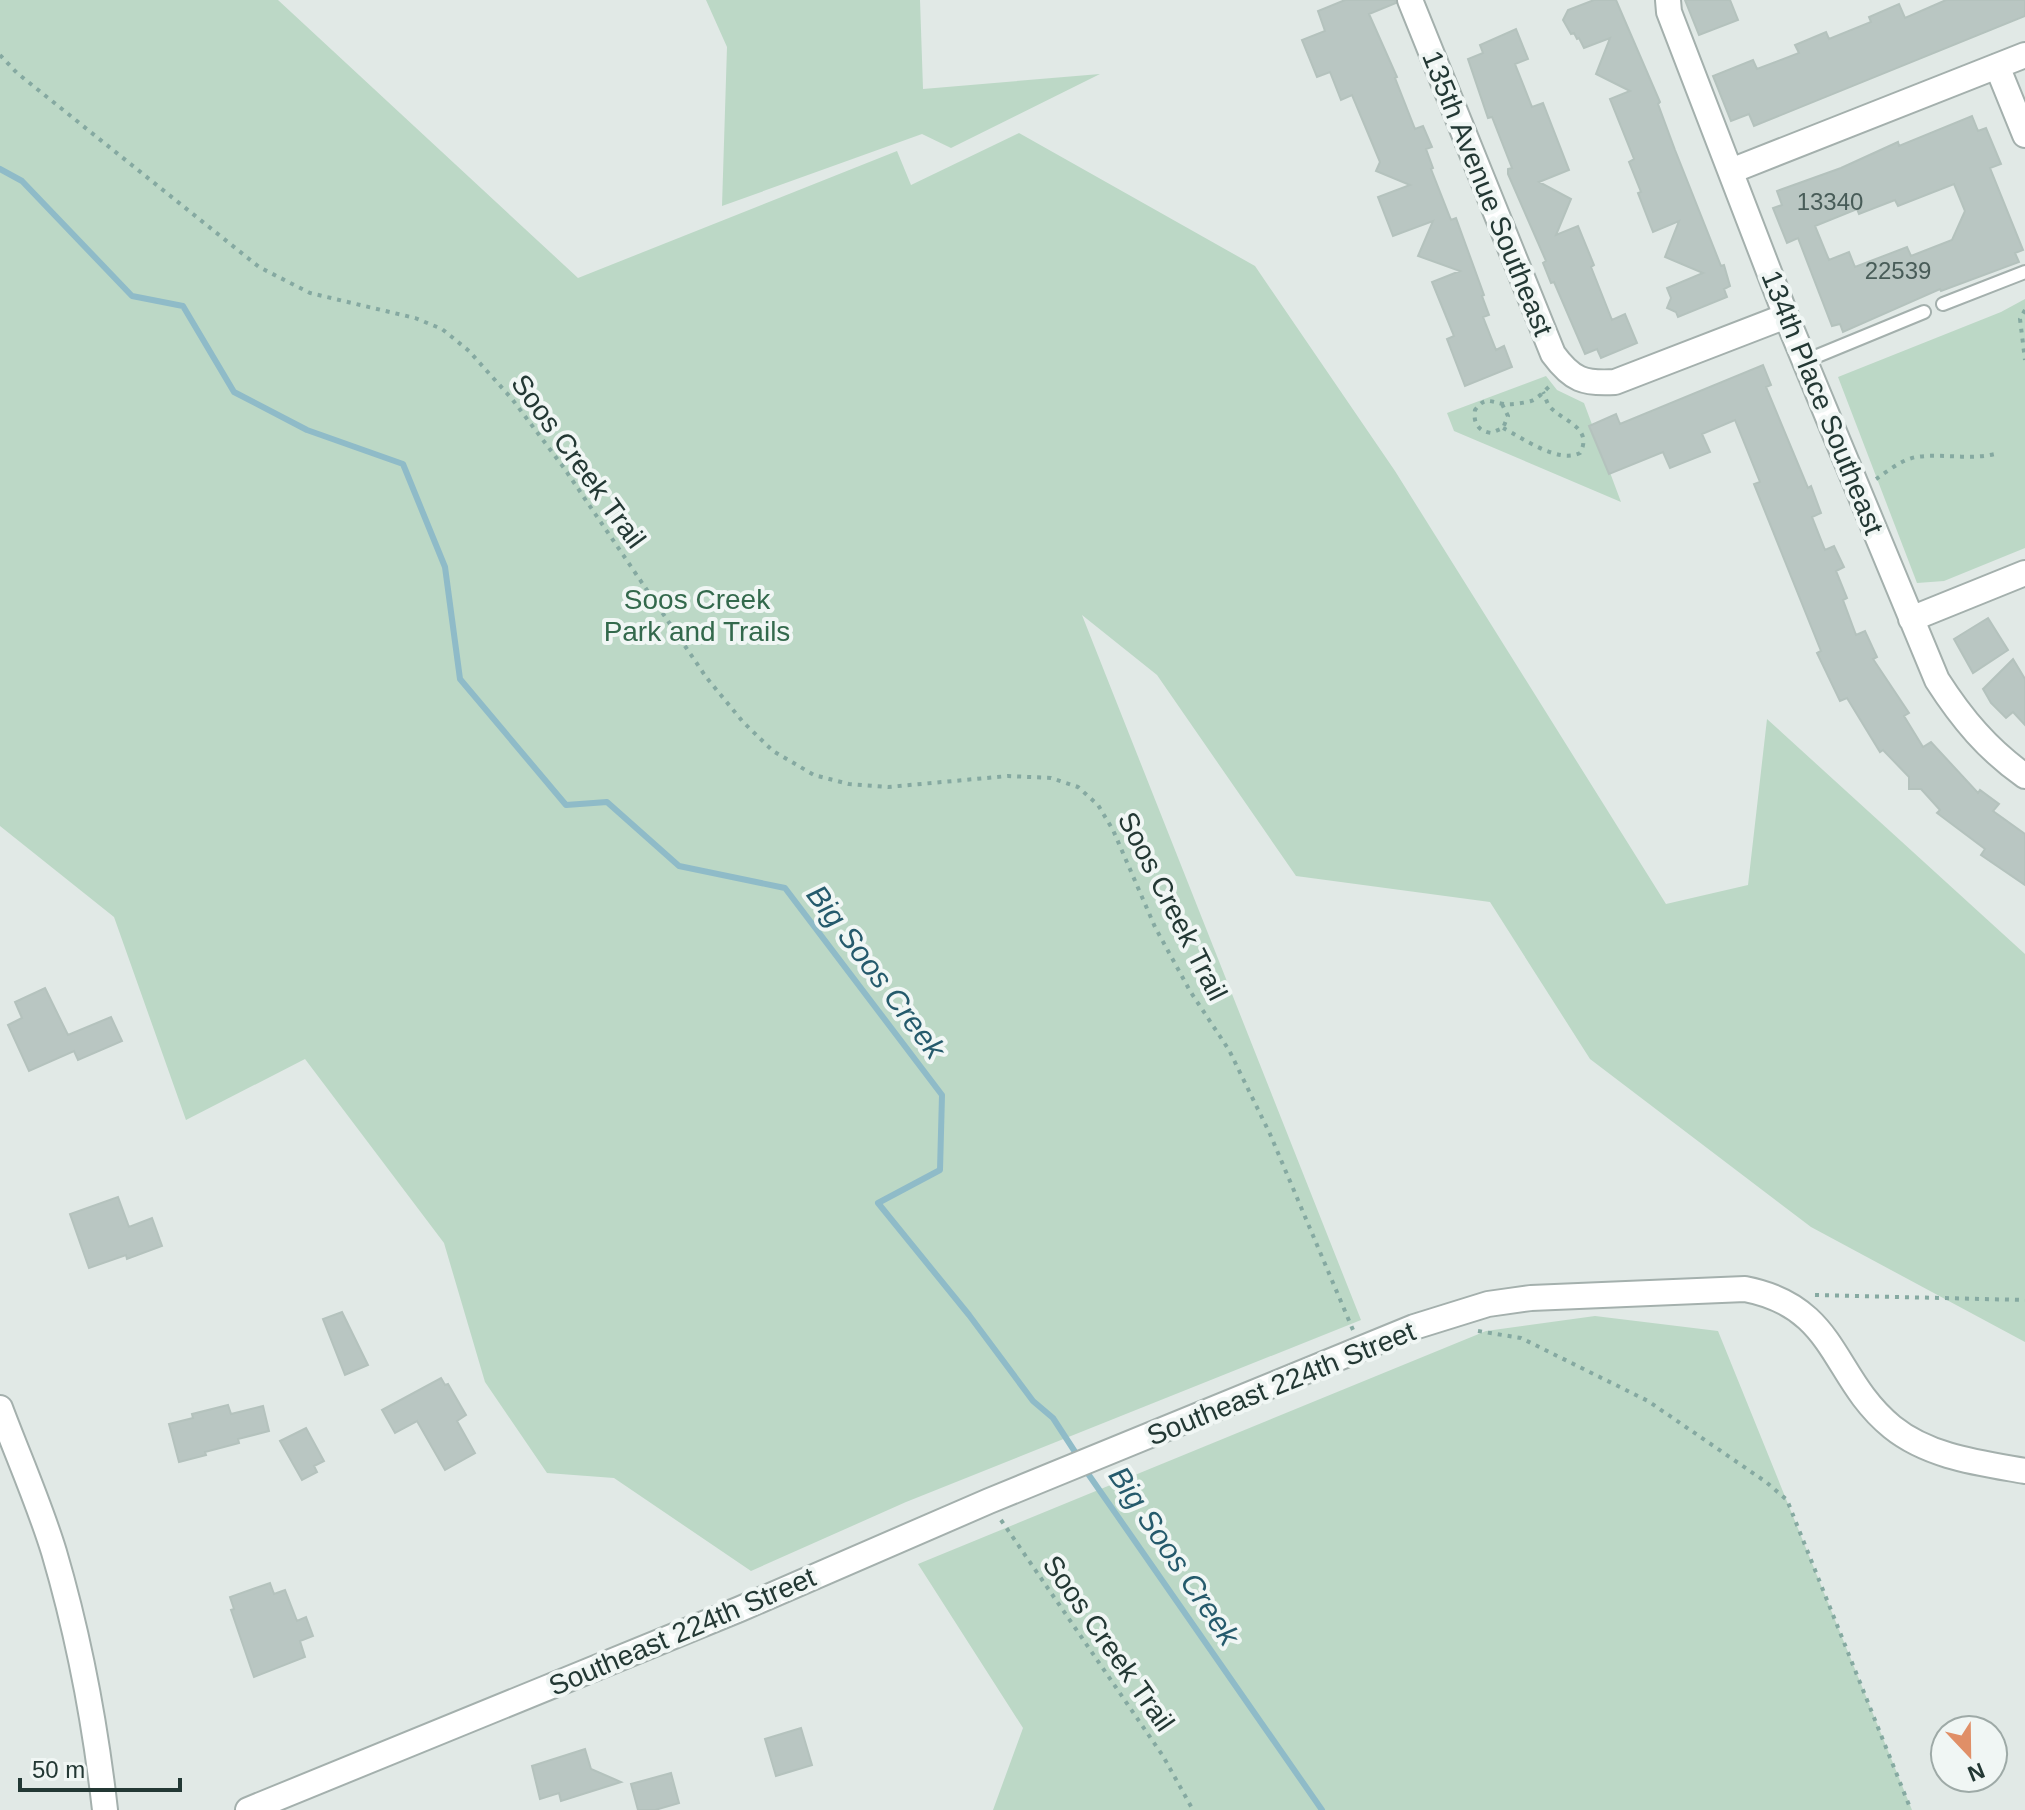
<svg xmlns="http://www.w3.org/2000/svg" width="2025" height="1810" viewBox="0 0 2025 1810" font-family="Helvetica,sans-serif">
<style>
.green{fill:#bcd8c6}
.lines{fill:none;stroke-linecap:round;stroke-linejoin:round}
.stream{stroke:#8fbbc8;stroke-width:6}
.building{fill:#b9c6c2;stroke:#b4c2bd;stroke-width:2;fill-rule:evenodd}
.service-casing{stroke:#a4b0ad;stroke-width:16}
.minor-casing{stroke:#a4b0ad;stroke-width:28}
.path{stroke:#85a9a1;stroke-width:4;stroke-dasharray:4 6;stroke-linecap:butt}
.service{stroke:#fff;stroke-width:12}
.minor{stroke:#fff;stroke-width:24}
.labels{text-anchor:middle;stroke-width:8;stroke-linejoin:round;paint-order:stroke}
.number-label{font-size:24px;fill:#485c58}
.street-label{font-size:28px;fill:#233834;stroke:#f0f6f4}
.park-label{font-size:28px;fill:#33694c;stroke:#f0f6f4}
.water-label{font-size:30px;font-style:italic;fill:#255a6c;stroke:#f0f6f4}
</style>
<rect width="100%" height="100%" fill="#e1e9e6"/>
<!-- green -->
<path class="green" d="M0,0H278L578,278L897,151L911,185L1019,133L1255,266L1395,471L1666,904L1748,885L1767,719L2025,954V1342L1811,1227L1590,1059L1490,902L1296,876L1157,675L1082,615L1361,1320L906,1502L751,1571L614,1478L547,1473L485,1382L444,1243L305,1059L186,1120L114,917L0,826Z
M706,0H920L923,89L1100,74L951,148L922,134L722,206L727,47Z
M2025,299V548L1944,581L1917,583L1838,377L2001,312Z
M1546,376L1557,390L1584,403L1621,502L1454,431L1447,413Z
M1595,1316L1718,1331L1912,1810H993L1023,1728L918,1564L1486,1331Z"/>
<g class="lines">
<!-- stream -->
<path class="stream" d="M0,169L22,181L132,296L183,306L234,392L307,430L403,464L445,567L460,679L566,805L607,802L679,866L785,888L942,1095L940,1170L878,1203L969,1315L1033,1401L1053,1418L1079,1458
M1084,1468L1322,1810"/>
</g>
<!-- building -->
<path class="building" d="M1345,0H1395L1396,3L1369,14L1397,77L1395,78L1415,129L1423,126L1432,147L1426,149L1433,168L1431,169L1451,220L1456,218L1484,295L1482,296L1489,315L1483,317L1496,350L1504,346L1512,367L1465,386L1447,339L1454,336L1432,282L1460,271L1418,256L1433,221L1393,236L1378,197L1410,185L1376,171L1380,162L1352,95L1341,100L1330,72L1317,77L1302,40L1325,31L1318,11Z
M1594,0H1616L1660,102L1658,104L1675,150L1721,266L1724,265L1730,286L1724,289L1727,297L1678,317L1676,312L1667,308L1671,298L1667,288L1703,273L1665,257L1679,221L1653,232L1638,193L1641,192L1629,162L1634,159L1610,99L1630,91L1596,74L1610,38L1584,48L1579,38L1577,39L1574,33L1571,34L1563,20L1568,10Z
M1685,0H1730L1738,20L1699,35Z
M1946,0H2025V16L1754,126L1749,114L1731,121L1713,76L1753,60L1757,69L1799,53L1795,45L1826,32L1829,39L1871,22L1869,17L1899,4L1905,18Z
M1516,29L1528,59L1515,64L1532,107L1543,103L1569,170L1539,182L1571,199L1556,235L1578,226L1594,265L1591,267L1612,320L1625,314L1637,343L1601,358L1597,349L1585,354L1554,282L1551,283L1543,263L1546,261L1508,174V169L1512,168L1492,117L1488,118L1468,59L1483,53L1480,45Z
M1972,116L1978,131L1986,128L2001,164L1990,168L2023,250L2015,253L2019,262L1941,291L1940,289L1843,332L1840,324L1832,326L1798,238L1787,243L1773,208L1782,205L1777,191L1841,168L1898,142L1899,146ZM1954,184L1965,211L1952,240L1911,256L1907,247L1855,267L1849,252L1829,260L1815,226L1857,209L1859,214L1895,200L1898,206Z
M1763,365L1771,385L1766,387L1808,488L1811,486L1821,513L1812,517L1825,550L1834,546L1844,567L1836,571L1847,598L1843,600L1856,635L1865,631L1877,657L1873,659L1909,713L1904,716L1923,747L1931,742L1978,793L1980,790L1999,804L1993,811L2025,834V885L1981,855L1985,849L1937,813L1940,810L1921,789H1909V777L1883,750L1880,752L1847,698L1840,701L1817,653L1821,651L1754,484L1760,482L1735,420L1702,434L1710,452L1670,468L1663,452L1609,474L1589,426L1616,414L1620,424Z
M1988,618L2008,650L1973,673L1954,639Z
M2013,659L2025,679V725L2013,712L2006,718L1991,703L1983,689Z
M45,988L68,1035L111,1017L122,1041L78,1060L74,1051L29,1071L8,1025L22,1018L15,1002Z
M118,1197L129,1227L152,1218L162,1246L127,1259L126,1255L89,1268L70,1214Z
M342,1312L368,1365L345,1375L323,1319Z
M441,1378L445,1385L448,1384L466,1415L457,1421L475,1453L445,1470L417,1421L395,1433L382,1410Z
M228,1405L231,1414L263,1406L269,1431L238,1439L239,1443L205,1452L206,1455L179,1462L169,1424L193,1418L192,1414Z
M306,1428L324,1461L314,1466L317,1472L302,1480L280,1441Z
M270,1583L274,1594L285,1590L297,1621L306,1617L313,1636L300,1641L305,1657L254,1677L231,1610L234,1609L230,1597Z
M801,1728L812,1765L776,1776L765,1739Z
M585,1749L591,1769L621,1782L561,1801L559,1793L540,1799L532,1766Z
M671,1773L679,1803L655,1810H638L631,1784Z"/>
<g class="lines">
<defs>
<path id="service" d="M1943,304L2025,272
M1805,361L1924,312"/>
<path id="minor" d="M1410,0L1553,354C1572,380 1584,384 1615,382L1786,316
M1668,0L1669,12L1786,316L1937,680C1962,719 1988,750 2025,776
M1997,66L2025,135
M1731,171L2025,55
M1911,619L2025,573
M0,1408C18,1456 39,1503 54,1552C79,1637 95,1722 105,1810
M248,1810L740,1609L989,1501L1414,1327L1488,1304L1531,1298L1745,1289C1838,1307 1831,1377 1892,1427C1929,1457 1980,1463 2025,1471"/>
</defs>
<!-- service casing -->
<use href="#service" class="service-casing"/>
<!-- minor casing -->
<use href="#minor" class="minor-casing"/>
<!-- path -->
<path class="path" d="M0,55L17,73L259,267L310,293L415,318L442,329L469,351L512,399L564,468L706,677L743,722L773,751L814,775L849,784L888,787L1008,776L1051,778L1078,787L1098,805L1113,830L1155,927L1190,991L1229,1050L1270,1134L1353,1330
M2025,310L2020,319L2025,360
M1502,404L1508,416L1503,428L1491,433C1478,431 1473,423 1475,410C1485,396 1490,402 1504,404C1510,405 1524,403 1531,401C1539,398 1545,390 1552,384
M1503,428C1523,438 1558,464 1580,453C1593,429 1566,422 1552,409C1547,405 1546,398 1543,392
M1876,479C1888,471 1901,460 1916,457C1944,453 1971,461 1999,453
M1815,1295L2025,1300
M1478,1331L1521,1338L1648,1401L1766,1482L1787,1500L1911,1810
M1001,1520L1163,1756L1193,1810"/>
<!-- service -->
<use href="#service" class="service"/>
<!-- minor -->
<use href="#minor" class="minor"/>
</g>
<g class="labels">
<!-- number labels -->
<g class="number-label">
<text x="1830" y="210">13340</text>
<text x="1898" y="279">22539</text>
</g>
<!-- street labels -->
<g class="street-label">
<text transform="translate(1488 193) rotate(68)" y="10">135th Avenue Southeast</text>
<text transform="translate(1823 402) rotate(68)" y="10">134th Place Southeast</text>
<text transform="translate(579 461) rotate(54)" y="10">Soos Creek Trail</text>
<text transform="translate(1173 906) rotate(63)" y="10">Soos Creek Trail</text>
<text transform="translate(1281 1383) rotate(-22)" y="10">Southeast 224th Street</text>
<text transform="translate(682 1631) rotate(-23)" y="10">Southeast 224th Street</text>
<text transform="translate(1109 1643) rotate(55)" y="10">Soos Creek Trail</text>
</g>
<!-- park labels -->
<g class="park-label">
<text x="697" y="609">Soos Creek<tspan x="697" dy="32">Park and Trails</tspan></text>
</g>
<!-- water labels -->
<g class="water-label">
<text transform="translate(876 972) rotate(53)" y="10">Big Soos Creek</text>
<text transform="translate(1174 1556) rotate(56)" y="10">Big Soos Creek</text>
</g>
</g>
<!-- north arrow -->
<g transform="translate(1969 1754) rotate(158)"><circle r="38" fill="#f0f6f4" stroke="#9eaaa7" stroke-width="2"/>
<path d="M0-6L14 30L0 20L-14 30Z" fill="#e08f67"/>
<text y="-12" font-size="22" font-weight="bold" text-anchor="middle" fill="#233834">N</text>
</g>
<!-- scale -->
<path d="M20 1778v12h160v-12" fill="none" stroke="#233834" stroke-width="4"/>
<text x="32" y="1778" font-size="24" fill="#233834" stroke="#f0f6f4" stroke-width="6" paint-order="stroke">50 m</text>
</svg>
